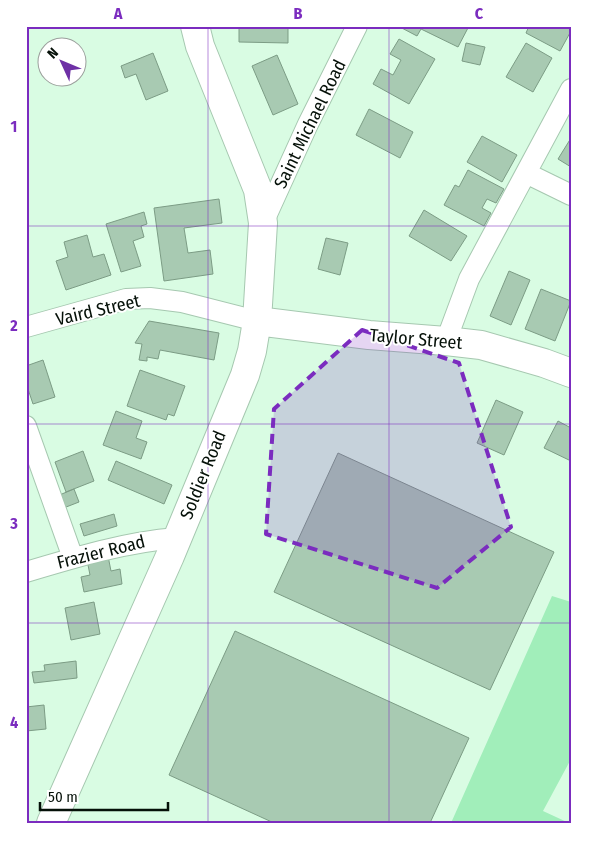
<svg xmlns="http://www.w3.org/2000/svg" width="597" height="849" viewBox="0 0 597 849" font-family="'Fira Sans Condensed',sans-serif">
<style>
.green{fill:#a1eeba}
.building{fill:#a8cab2;stroke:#7c9c85}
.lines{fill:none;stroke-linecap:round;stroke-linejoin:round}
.street-casing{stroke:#a6c8b0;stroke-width:22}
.secondary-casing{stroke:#a6c8b0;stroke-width:30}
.street{stroke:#fff;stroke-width:20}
.secondary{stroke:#fff;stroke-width:28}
.marked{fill:#7b2cbf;fill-opacity:0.2;stroke:#7b2cbf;stroke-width:4;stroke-dasharray:10 6;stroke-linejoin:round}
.grid{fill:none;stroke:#7b2cbf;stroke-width:1;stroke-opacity:0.55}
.labels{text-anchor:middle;stroke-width:4;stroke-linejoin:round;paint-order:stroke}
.street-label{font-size:18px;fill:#051008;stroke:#fff}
.neatline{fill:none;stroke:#7b2cbf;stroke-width:2}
.grid-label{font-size:16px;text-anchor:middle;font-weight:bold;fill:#7b2cbf}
</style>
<rect width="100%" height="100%" fill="#d9fce3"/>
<!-- green -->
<path class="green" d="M552,596L571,602V759L543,811L569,823H451Z"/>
<!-- building -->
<path class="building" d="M239,26L288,27V43L239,42Z
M398,26H469L458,47L421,29L417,36Z
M529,26H571V31L560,51L526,33Z
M399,39L435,59L409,104L373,84L381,69L393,75L401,60L390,54Z
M466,43L485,47L480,65L462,61Z
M526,43L552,58L533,92L506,77Z
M153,53L168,91L146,100L136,74L125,78L121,66Z
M277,55L298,104L273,115L252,66Z
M369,109L413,132L400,158L356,135Z
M482,136L517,155L502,182L467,162Z
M571,138V167L558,159Z
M468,170L504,189L496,203L487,199L482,208L491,213L484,226L444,205L455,185L459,187Z
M219,199L222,223L184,228L188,253L210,250L213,274L164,281L154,208Z
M424,210L467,236L451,261L409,236Z
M144,212L147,224L141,226L144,237L133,241L141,266L121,272L106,224Z
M87,235L93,257L104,254L111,275L66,290L56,261L68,257L64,242Z
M326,238L348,243L340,275L318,269Z
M509,271L530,280L511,325L490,316Z
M541,289L571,301L555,341L525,329Z
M149,321L219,333L214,360L160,350L158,359L147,357V361L139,360L142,344L135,343Z
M43,360L55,397L33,404L26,383V366Z
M140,370L185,386L174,416L168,414L166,420L127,406Z
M496,400L523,412L504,455L477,443Z
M116,411L142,421L136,438L147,442L141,459L103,445Z
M558,421L571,428V461L544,448Z
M83,451L94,481L66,492L55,462Z
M338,453L554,552L490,690L274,592Z
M116,461L172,485L164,504L108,480Z
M74,489L79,502L61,509L57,496Z
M114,514L117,526L84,536L80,524Z
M108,556L111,571L120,569L122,584L84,592L81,577L90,575L87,560Z
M94,602L100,634L71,640L65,608Z
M235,631L469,738L430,823H274L169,775Z
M76,661L77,678L34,683L32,672L45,671L44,665Z
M44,705L46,729L26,731V707Z"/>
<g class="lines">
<defs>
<path id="street" d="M526,173L571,195
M263,223L308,124L357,26
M26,327L126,299L150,298L182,302L257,321
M446,341L469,279L571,89
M26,426L73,558
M26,572C76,557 126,542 177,538"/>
<path id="secondary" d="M257,321L369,335L446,341L481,345L544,363L571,373
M51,823L170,556L245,375L252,351L257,321L263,223L258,190L200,46L195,26"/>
</defs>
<!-- street casing -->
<use href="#street" class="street-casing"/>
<!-- secondary casing -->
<use href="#secondary" class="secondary-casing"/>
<!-- street -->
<use href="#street" class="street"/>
<!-- secondary -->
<use href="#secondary" class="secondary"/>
</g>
<!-- marked area -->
<path class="marked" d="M362,330L459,363L511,527L437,588L266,534L274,409Z"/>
<!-- grid -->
<path class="grid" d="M208,26V823M389,26V823M26,226H571M26,424H571M26,623H571"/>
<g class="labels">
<!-- street labels -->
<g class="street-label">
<text transform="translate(310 124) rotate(-64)" y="6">Saint Michael Road</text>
<text transform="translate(98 310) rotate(-13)" y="6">Vaird Street</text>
<text transform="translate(416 339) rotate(5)" y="6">Taylor Street</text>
<text transform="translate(203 475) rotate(-68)" y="6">Soldier Road</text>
<text transform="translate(101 552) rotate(-14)" y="6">Frazier Road</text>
</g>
</g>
<!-- border -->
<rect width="597" height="849" fill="none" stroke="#ffffff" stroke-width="55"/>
<!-- north arrow -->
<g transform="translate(62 62) rotate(314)"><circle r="24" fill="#ffffff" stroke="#9b9f9c"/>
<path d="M0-4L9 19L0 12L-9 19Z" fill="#6e30a6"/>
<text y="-8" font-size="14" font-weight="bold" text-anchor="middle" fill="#051008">N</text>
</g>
<!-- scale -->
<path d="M40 802v8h128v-8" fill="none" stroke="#051008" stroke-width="2.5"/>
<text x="48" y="802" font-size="15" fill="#051008" stroke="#ffffff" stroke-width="4" paint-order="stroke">50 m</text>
<rect x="28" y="28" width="542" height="794" class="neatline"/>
<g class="grid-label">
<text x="118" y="19">A</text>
<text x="298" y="19">B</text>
<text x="479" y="19">C</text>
<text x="14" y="132">1</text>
<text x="14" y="331">2</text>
<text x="14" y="529">3</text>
<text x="14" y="728">4</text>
</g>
</svg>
